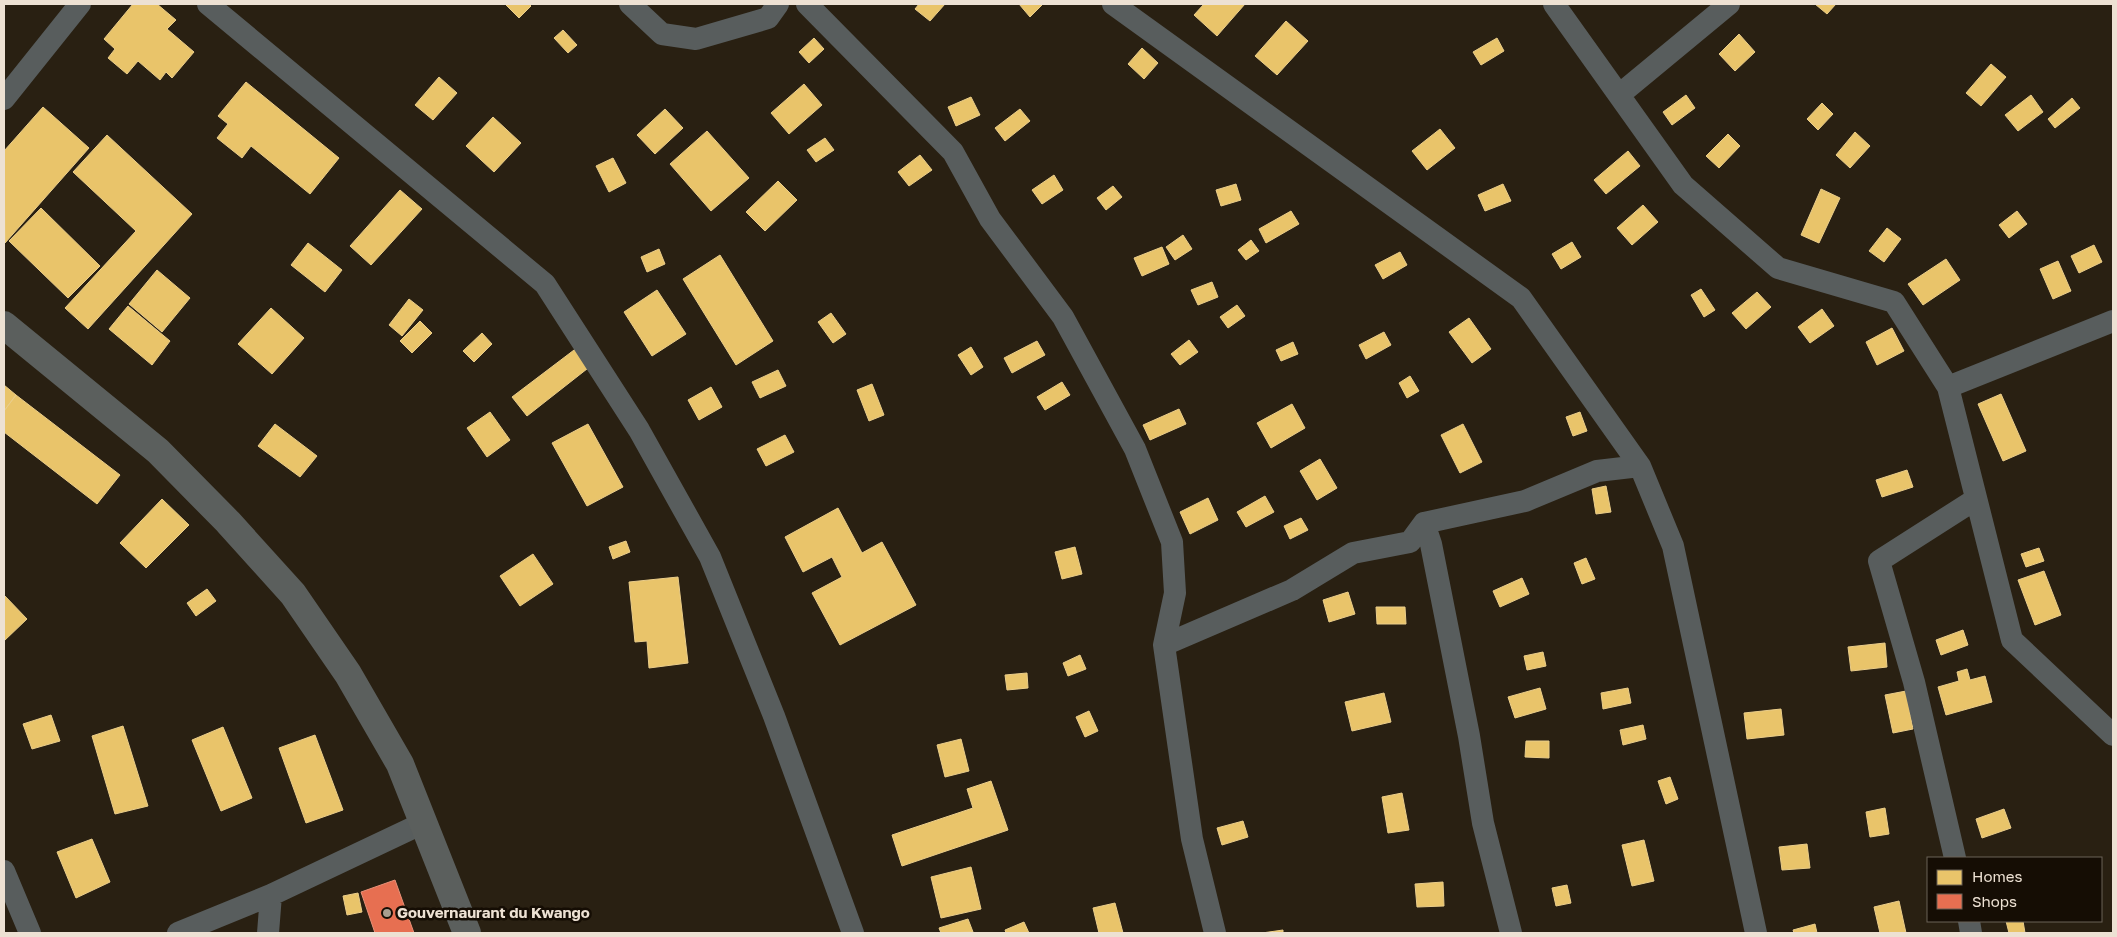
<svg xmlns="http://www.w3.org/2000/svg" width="2117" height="937" viewBox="0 0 2117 937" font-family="'Golos Text',sans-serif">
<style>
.homes{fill:#e9c46a;stroke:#eacd8a}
.shops{fill:#e76f51;stroke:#e99178}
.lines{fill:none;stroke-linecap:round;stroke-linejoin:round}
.street{stroke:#585d5d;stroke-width:22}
.secondary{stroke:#5b5f5d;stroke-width:28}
.poi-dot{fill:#a89d8f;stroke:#150d04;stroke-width:2}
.labels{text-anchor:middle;stroke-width:5;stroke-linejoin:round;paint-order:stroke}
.poi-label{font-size:15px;font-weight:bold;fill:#ede1d3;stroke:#150d04;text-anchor:start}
</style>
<rect width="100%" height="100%" fill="#292012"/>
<!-- homes -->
<path class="homes" d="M133,4H157L176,20L167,29L194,52L172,78L166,72L160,80L138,61L127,74L108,58L115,49L104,39Z
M505,4H529L531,6L519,18Z
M919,4H945L930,21L915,9Z
M1019,4H1043L1030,17Z
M1204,4H1245L1217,36L1194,15Z
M1815,4H1836L1827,14Z
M1286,21L1308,41L1277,75L1255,56Z
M563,30L577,45L568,53L554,38Z
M1739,34L1755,52L1735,71L1719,54Z
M814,38L824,49L809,63L799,52Z
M1497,38L1504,51L1481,65L1473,52Z
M1142,48L1158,63L1144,79L1128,64Z
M1991,64L2006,77L1981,106L1966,93Z
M439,77L457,93L433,120L415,105Z
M246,82L339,158L310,194L251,146L242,158L217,138L228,124L218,116Z
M804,84L822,105L789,134L771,113Z
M1686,95L1695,108L1672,125L1663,112Z
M2031,95L2043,112L2018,131L2005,115Z
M971,97L980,115L956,126L948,107Z
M2072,98L2080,108L2055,128L2048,119Z
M1822,103L1833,114L1818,130L1807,119Z
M43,107L89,148L5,243L4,151Z
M665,109L683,128L655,154L637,135Z
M1020,109L1030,121L1005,141L995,128Z
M493,117L521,143L494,172L466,146Z
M1440,129L1455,148L1427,170L1412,151Z
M707,131L749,178L711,211L670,164Z
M1855,132L1870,146L1850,168L1836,155Z
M1728,134L1740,146L1719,168L1706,156Z
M107,135L192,214L88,329L65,308L136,231L73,172Z
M825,138L834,150L816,162L807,150Z
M1628,151L1640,166L1606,194L1594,180Z
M920,155L932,170L909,186L898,172Z
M613,158L626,183L609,192L596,166Z
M1054,175L1063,190L1042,204L1032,190Z
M778,181L797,200L765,231L746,212Z
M1236,184L1241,200L1221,206L1216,190Z
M1503,184L1511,201L1485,211L1478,195Z
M1113,186L1122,197L1106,210L1097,198Z
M1821,189L1840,198L1819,243L1801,235Z
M400,190L422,209L371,265L350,246Z
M1643,205L1658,222L1632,245L1617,228Z
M41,208L100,266L68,298L9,241Z
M1291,211L1299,224L1266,243L1259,229Z
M2017,211L2027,224L2009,238L1999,225Z
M1887,228L1901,239L1884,262L1869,251Z
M1183,235L1192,249L1175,260L1166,247Z
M1251,240L1259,251L1246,260L1238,250Z
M1572,242L1581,257L1561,269L1552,254Z
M308,243L342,270L325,292L291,265Z
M2094,245L2102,262L2079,273L2071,256Z
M1162,247L1169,264L1142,276L1134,258Z
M659,249L665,264L647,272L641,257Z
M1400,252L1407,265L1383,279L1375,265Z
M720,255L773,341L736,365L683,279Z
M1946,259L1960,280L1923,305L1908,284Z
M2058,261L2071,291L2053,299L2040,269Z
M157,270L190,298L162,332L129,304Z
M1212,282L1218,297L1198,305L1191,290Z
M1701,289L1715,310L1704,317L1691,295Z
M657,290L686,334L652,356L624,312Z
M1757,292L1771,307L1746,329L1732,313Z
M409,299L423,310L402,336L389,325Z
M1237,305L1245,316L1228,328L1220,317Z
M128,306L170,341L152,365L109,329Z
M271,308L304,338L272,374L238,344Z
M1822,309L1834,326L1810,343L1798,327Z
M831,313L846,334L833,343L818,322Z
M1469,318L1491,349L1472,363L1449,332Z
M420,321L432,333L412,353L400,341Z
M1892,328L1904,351L1877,365L1866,342Z
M1384,332L1391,345L1366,359L1359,345Z
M482,333L492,344L474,362L463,351Z
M1189,340L1198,352L1180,365L1171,354Z
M1037,341L1045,355L1012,373L1004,358Z
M1293,342L1298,354L1281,361L1276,350Z
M578,347L592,365L527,416L512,397Z
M971,347L983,367L971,375L958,355Z
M778,370L786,386L760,398L752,382Z
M1410,376L1419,391L1407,398L1399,383Z
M1062,382L1070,395L1045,410L1037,397Z
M872,384L884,415L869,421L857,390Z
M4,385L16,395L4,411Z
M711,387L722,407L699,420L688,400Z
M2001,394L2026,451L2003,461L1978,404Z
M16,395L120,475L97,504L4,432V411Z
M1292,404L1305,428L1271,448L1257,423Z
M1179,409L1186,424L1150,440L1143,425Z
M490,412L510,440L487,457L467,428Z
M1580,412L1587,431L1573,436L1566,417Z
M275,424L317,456L300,477L258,446Z
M588,424L623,487L587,506L552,443Z
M1463,424L1482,462L1460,473L1441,435Z
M785,435L794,452L766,466L757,449Z
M1320,459L1337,488L1317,500L1300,471Z
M1907,470L1913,487L1882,497L1876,480Z
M1606,486L1611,512L1596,514L1592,489Z
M1265,496L1274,512L1246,527L1237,512Z
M1208,498L1218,520L1190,534L1180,512Z
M162,499L189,525L146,568L120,543Z
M838,508L862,553L882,542L916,605L840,645L812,593L842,577L832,557L803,572L785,537Z
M1301,518L1308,530L1290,539L1284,526Z
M626,541L630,552L613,559L609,547Z
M1075,547L1082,574L1062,579L1055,552Z
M2039,548L2044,561L2026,567L2021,554Z
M533,554L553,584L520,606L500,576Z
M1586,558L1595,579L1582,584L1574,563Z
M2044,571L2061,615L2035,625L2018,580Z
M678,577L688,663L649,668L647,641L635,642L629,582Z
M1522,578L1529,594L1500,607L1493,591Z
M207,589L216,601L196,616L187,603Z
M1348,592L1355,614L1329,622L1323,600Z
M4,595L27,619L4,641Z
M1376,607H1405L1406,624H1377Z
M1963,630L1968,645L1941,655L1936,640Z
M1885,643L1887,667L1851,671L1848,647Z
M1543,652L1546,666L1527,670L1524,656Z
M1080,655L1086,669L1068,676L1063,663Z
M1967,669L1970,680L1985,676L1992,702L1946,715L1938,687L1959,681L1957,672Z
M1027,673L1028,688L1007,690L1005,675Z
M1540,688L1546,709L1515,718L1508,697Z
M1628,688L1631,703L1603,709L1601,693Z
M1906,691L1913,729L1893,733L1885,695Z
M1384,693L1391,722L1352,731L1345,702Z
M1781,709L1784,735L1747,739L1744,713Z
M1089,711L1098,731L1085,737L1076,717Z
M51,715L60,741L32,749L23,724Z
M1643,725L1646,739L1623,745L1620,730Z
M123,726L148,806L115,814L92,736Z
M223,727L252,798L221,811L192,740Z
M315,735L343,810L306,823L279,748Z
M961,739L969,771L945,777L937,745Z
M1526,741H1549V758L1525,757Z
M1670,777L1678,799L1666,804L1658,781Z
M991,781L1008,830L902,866L892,835L973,808L967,789Z
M1402,793L1409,830L1388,833L1382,797Z
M1885,808L1889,834L1870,837L1866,812Z
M2004,809L2011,828L1982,838L1976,819Z
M1243,821L1248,837L1222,845L1217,828Z
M92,839L110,882L76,898L57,852Z
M1644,840L1654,881L1632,886L1622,845Z
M1807,844L1810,868L1782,870L1779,847Z
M971,867L981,909L941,918L931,877Z
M1443,882L1444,906L1417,907L1415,884Z
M1567,885L1571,903L1556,906L1552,888Z
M358,893L362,912L347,915L343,896Z
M1899,901L1906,933H1880L1874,907Z
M1115,903L1123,933H1099L1093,908Z
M968,919L973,932L941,933L939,928Z
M2006,921H2023L2025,933H2009Z
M1024,922L1029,933H1006L1005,930Z
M1815,924L1817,933H1794L1793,930Z
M1283,930V933H1262Z"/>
<!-- shops -->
<path class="shops" d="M395,880L414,933H375L361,892Z"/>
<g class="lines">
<!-- street -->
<path class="street" d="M208,4L545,284L639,430L710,557L774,716L853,933
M630,4L662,34L696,39L768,18L778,4
M807,4L953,152L990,219L1063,317L1135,449L1172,542L1175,593L1164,645L1192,839L1215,933
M1113,4L1521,298L1640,466L1673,546L1756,933
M1554,4L1683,185L1778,268L1894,302L1948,387
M1619,95L1729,4
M4,99L80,4
M2113,321L1948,387L2012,640L2113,735
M1164,645L1292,590L1353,553L1410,542L1424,523
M1955,858L1914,682L1879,561L1976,499
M4,871L30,933
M1969,921L1971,933
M178,933L271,895
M268,933L271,895L423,823
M1511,933L1483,823L1469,736L1431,544L1424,523L1525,501L1597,471L1640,466"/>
<!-- secondary -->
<path class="secondary" d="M4,325L158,451L228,522L293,594L348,674L400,764L467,933"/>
</g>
<!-- markers -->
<circle class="poi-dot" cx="387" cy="913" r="5"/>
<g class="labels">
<!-- poi labels -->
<g class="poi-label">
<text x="397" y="918">Gouvernaurant du Kwango</text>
</g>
</g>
<!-- border -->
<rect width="2117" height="937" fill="none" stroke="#ede1d3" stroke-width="10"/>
<!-- legend -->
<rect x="1927" y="857" width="175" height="65" fill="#150d04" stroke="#6b6257"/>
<rect x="1937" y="870" width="25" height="15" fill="#e9c46a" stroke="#6b6257"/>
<text x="1972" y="882" font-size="15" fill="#ede1d3">Homes</text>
<rect x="1937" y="894" width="25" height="15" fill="#e76f51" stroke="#6b6257"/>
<text x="1972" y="907" font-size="15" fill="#ede1d3">Shops</text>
</svg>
